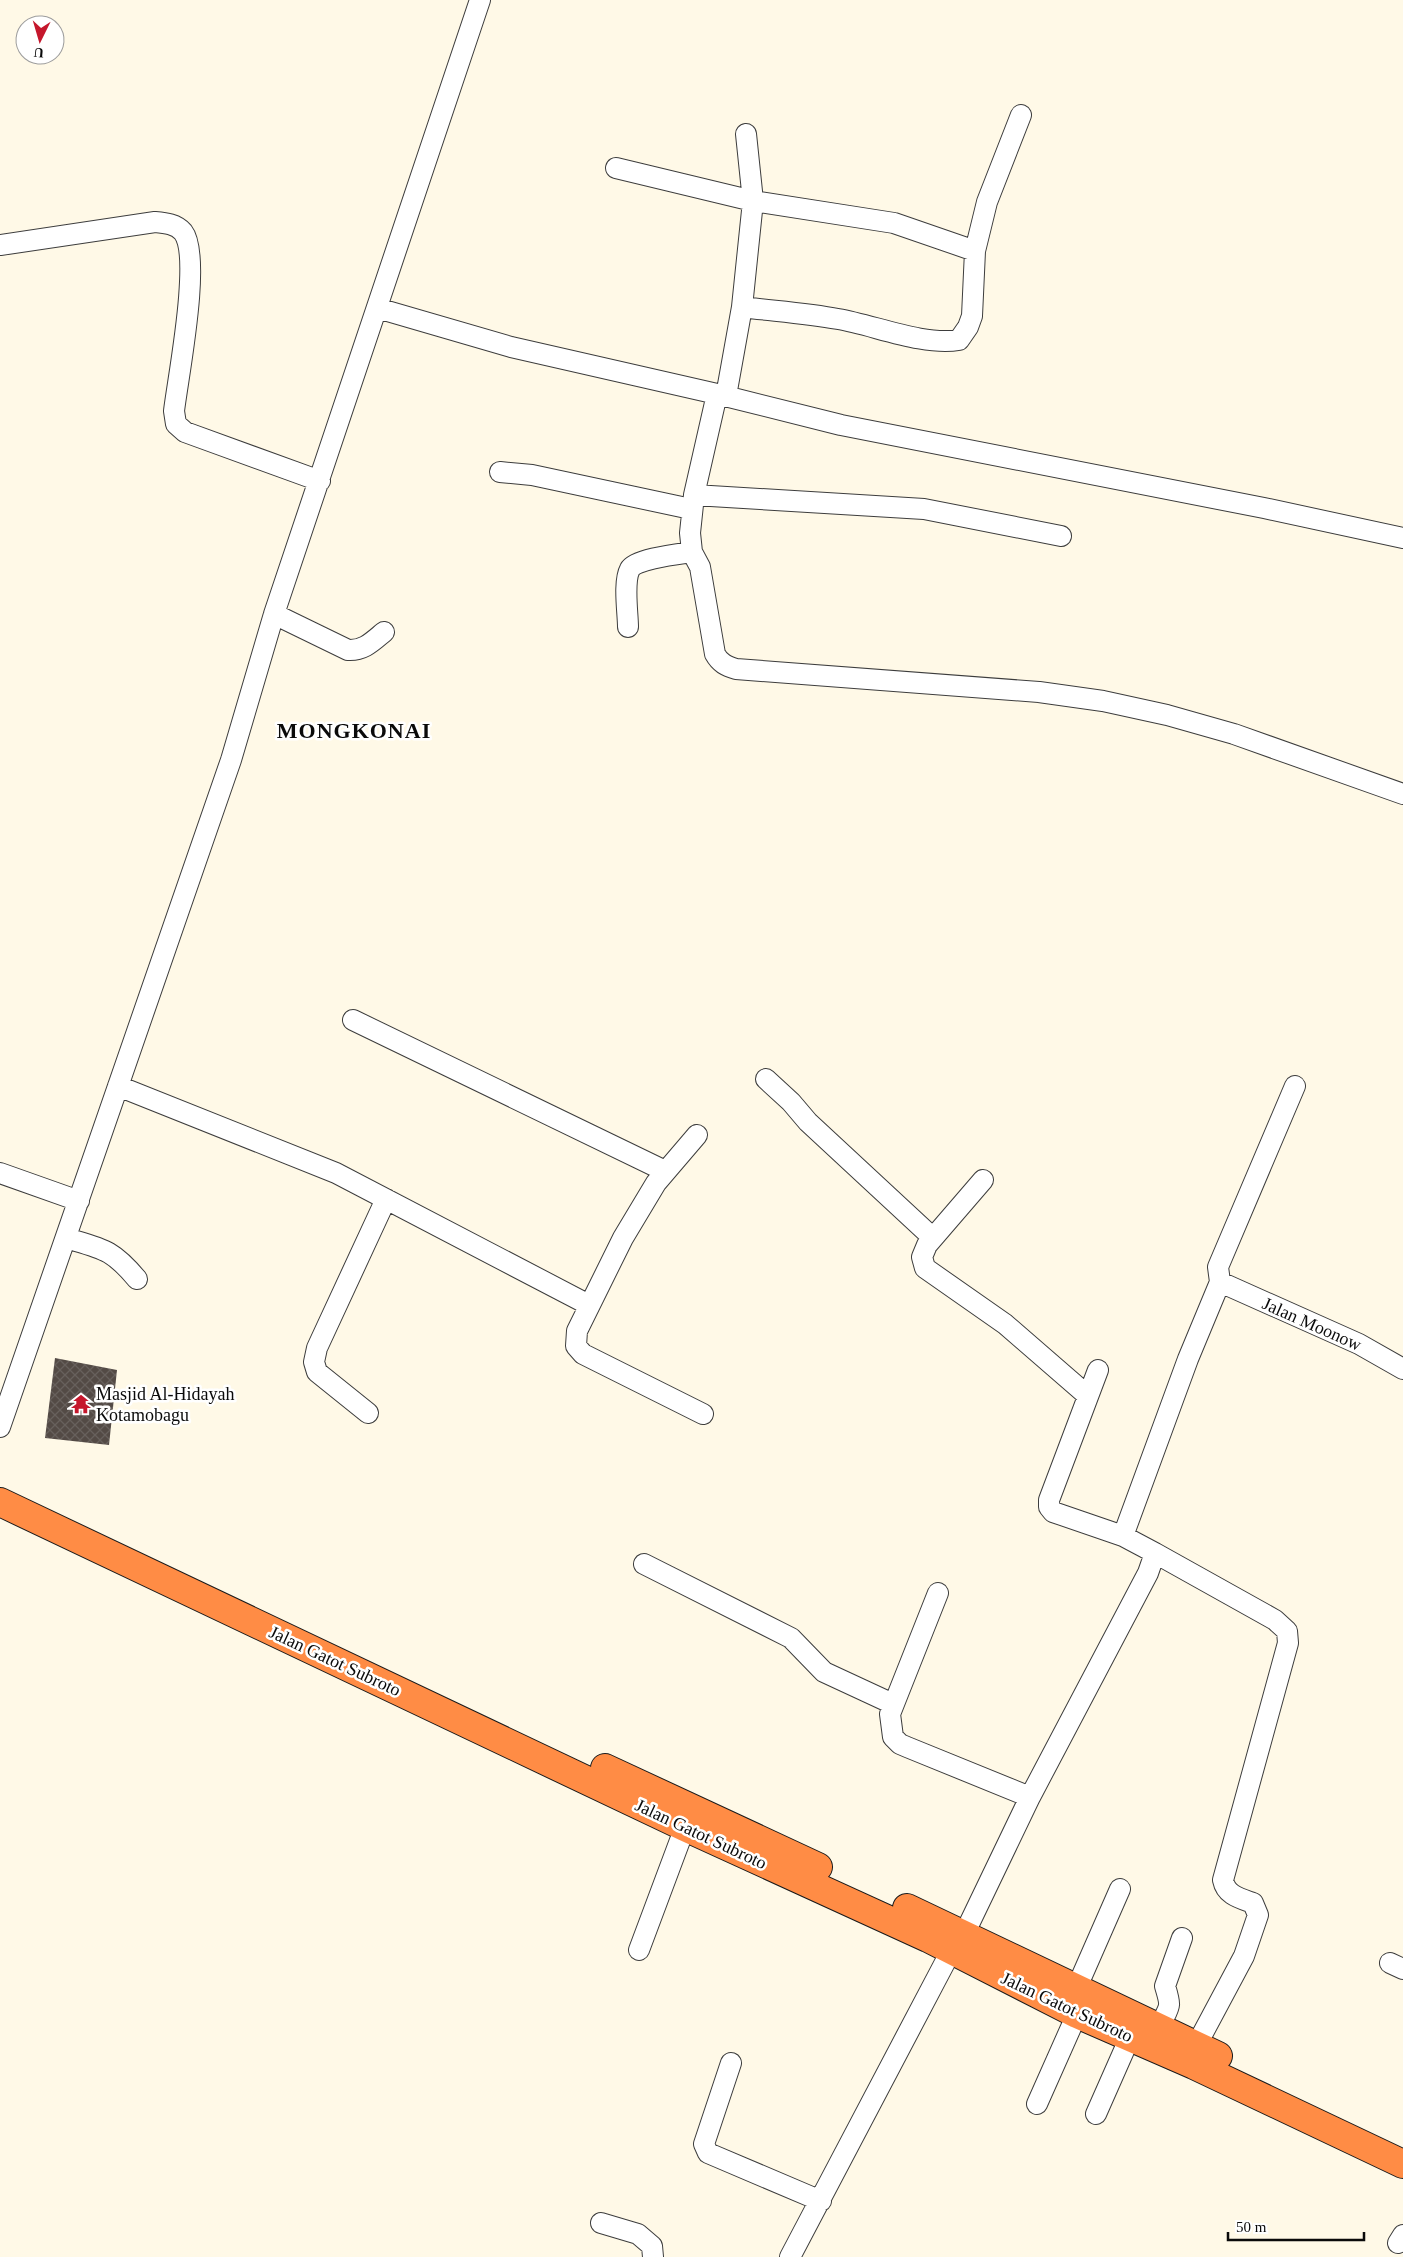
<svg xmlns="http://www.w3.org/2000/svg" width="1403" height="2257" viewBox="0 0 1403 2257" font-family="'Times New Roman',serif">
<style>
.building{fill:url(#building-cross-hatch)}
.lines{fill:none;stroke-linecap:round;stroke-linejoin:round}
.street-casing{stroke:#3d3d3d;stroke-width:22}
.highway-casing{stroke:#1b1b1b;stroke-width:30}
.street{stroke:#fff;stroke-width:20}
.highway{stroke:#ff8c45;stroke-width:28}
.labels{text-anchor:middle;stroke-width:5;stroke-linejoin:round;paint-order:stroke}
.street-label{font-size:18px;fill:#0a0a0a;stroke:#fff}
.poi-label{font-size:18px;fill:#0a0a0a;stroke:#fff;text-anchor:start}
.district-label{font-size:22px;font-weight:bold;letter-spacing:1px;fill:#0a0a0a;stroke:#fff}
</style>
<defs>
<pattern id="building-cross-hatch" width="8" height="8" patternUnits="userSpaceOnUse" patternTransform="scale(1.25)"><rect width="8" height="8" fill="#534a45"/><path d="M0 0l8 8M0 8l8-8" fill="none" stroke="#67605c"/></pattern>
</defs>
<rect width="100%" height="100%" fill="#fff9e7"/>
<!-- building -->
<path class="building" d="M55,1358L117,1370L109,1445L45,1438Z"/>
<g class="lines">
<defs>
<path id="street" d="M616,168L753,201L894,223L975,251
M0,245L155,222C166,223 176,224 183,232C202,256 178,377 174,411L176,424L185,432L320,481
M742,307C773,311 806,313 838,319C874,325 923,346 959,340L968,327L972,316L975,251L987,202L1021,115
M377,308L511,347L717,394L694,495L690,533L692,552L700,567L715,654C720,663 726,666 736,669L1039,692L1103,701L1167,715L1234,734L1403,794
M717,394L841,425L1264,508L1403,538
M726,396L742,307L753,201L746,134
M500,472L532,475L691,509
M694,495L924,509L1061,536
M274,614L348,650C364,651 373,641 384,632
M628,627C628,613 623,582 630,569C635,559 679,554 692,552
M353,1020L665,1171
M766,1079L791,1102L808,1122L933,1238
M118,1086L336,1173L589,1305
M697,1135L656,1183L623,1238L577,1331L576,1346L583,1354L703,1414
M0,1173L79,1201
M983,1180L927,1245L922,1257L925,1268L1005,1324L1088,1396
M66,1238C103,1249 112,1249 137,1279
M1220,1282L1359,1344L1403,1369
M368,1413L317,1372L314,1362L317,1348L386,1199
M0,1427L231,760L274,614L480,0
M1123,1536L1188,1359L1220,1282L1218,1267L1295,1086
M1155,1553L1275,1620L1287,1631L1288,1643L1223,1880C1226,1895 1239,1898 1253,1903L1258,1915L1244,1956L1196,2046
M644,1564L791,1638L824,1672L893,1704
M938,1593L890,1714L893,1737L900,1744L907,1747L1030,1797
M958,1947L1030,1797L1148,1573L1155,1553L1123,1536L1053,1512L1049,1507V1500L1098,1370
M639,1950L685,1827
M1390,1963L1403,1969
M1077,1987L1120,1889
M1159,2027C1170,2005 1172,2009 1165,1986L1182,1938
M731,2063L704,2144L708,2153L821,2201
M1037,2104L1077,2014
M1096,2114L1130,2037
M601,2223L638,2234L652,2246L653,2257
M1398,2243L1403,2235
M790,2257L951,1951"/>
<path id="highway" d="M0,1502L685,1827L928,1938L1077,2014L1194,2065L1403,2164
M605,1768L818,1867
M907,1908L1218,2056"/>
</defs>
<!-- street casing -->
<use href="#street" class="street-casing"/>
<!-- highway casing -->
<use href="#highway" class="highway-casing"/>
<!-- street -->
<use href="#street" class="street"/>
<!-- highway -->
<use href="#highway" class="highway"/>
</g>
<!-- icons -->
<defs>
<symbol id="temple-bare" viewBox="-9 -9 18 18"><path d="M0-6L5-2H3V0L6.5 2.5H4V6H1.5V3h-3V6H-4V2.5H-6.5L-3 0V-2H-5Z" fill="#c5172c" stroke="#fff" stroke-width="2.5" paint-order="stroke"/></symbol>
</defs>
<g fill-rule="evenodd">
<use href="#temple-bare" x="67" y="1390" width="28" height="28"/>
</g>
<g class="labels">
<!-- street labels -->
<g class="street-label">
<text transform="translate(1312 1324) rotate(24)" y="6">Jalan Moonow</text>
<text transform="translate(335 1661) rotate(25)" y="6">Jalan Gatot Subroto</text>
<text transform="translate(701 1834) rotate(25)" y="6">Jalan Gatot Subroto</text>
<text transform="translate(1067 2007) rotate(25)" y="6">Jalan Gatot Subroto</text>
</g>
<!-- poi labels -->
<g class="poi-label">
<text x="96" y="1400">Masjid Al-Hidayah<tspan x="96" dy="21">Kotamobagu</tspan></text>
</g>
<!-- district labels -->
<g class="district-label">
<text x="354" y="738">MONGKONAI</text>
</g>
</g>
<!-- north arrow -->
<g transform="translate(40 40) rotate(185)"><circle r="24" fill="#ffffff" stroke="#9d9d9d"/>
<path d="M0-4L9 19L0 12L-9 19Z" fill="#c5172c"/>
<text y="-8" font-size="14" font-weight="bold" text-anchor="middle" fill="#0a0a0a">U</text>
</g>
<!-- scale -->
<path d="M1228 2232v8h136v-8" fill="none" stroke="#0a0a0a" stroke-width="2.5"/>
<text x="1236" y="2232" font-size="15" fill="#0a0a0a" stroke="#ffffff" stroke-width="4" paint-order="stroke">50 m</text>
</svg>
